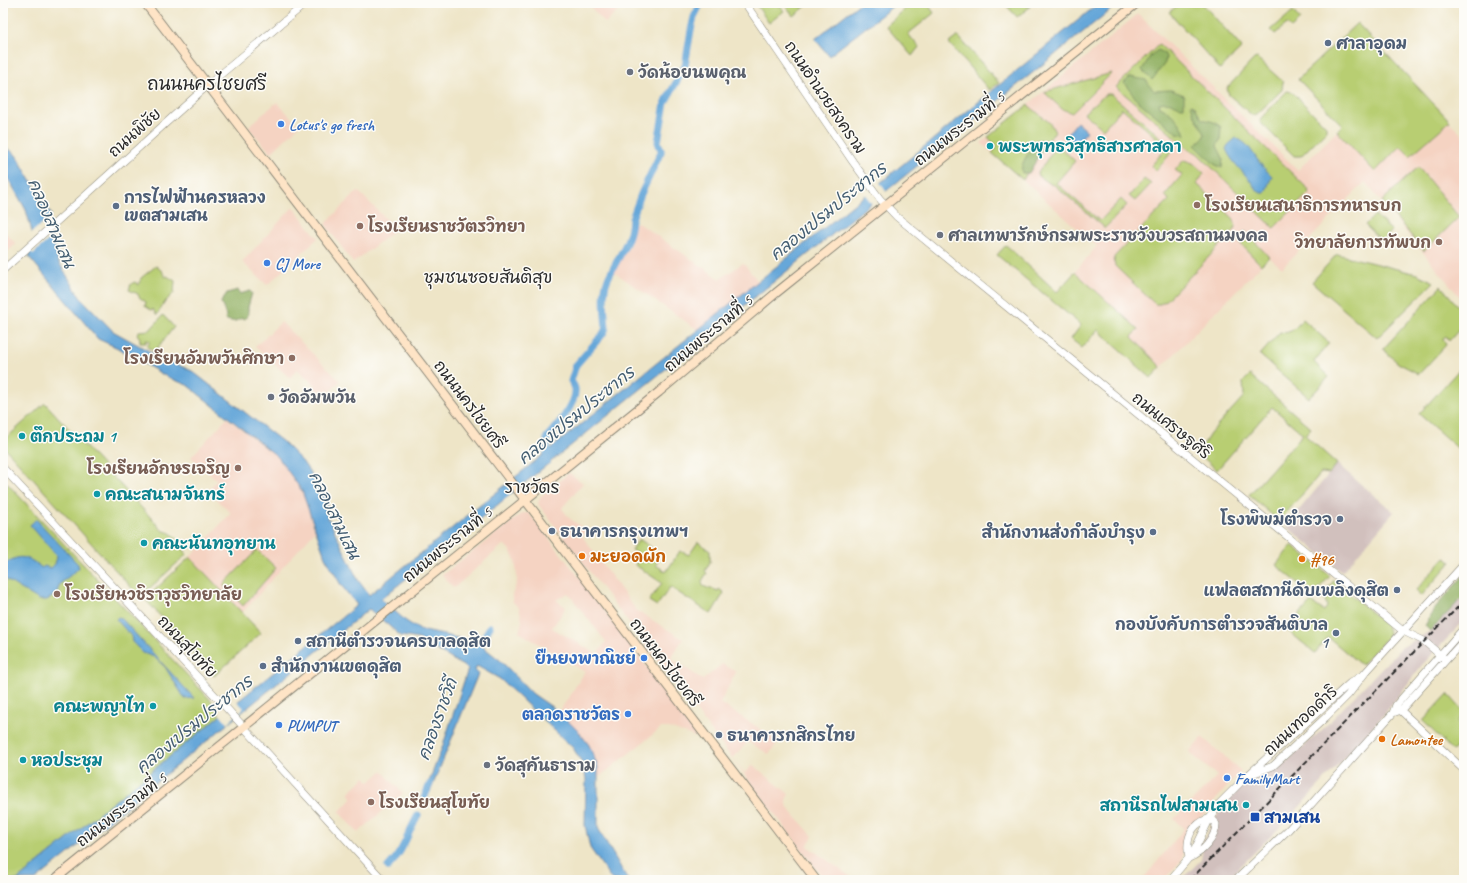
<svg xmlns="http://www.w3.org/2000/svg" width="1467" height="883" viewBox="0 0 1467 883" font-family="Caveat,'Playpen Sans Thai',sans-serif">
<style>
.built{fill:#f5d3c2;fill-rule:evenodd}
.industrial{fill:#d1c0bd}
.green{fill:#b8ce72;stroke:#727c4e}
.forest{fill:#92b164;stroke:#5e6e48}
.water{fill:#66a7d9;stroke:#486982}
.pier{fill:#eee5c7}
.lines{fill:none;stroke-linecap:round;stroke-linejoin:round}
.canal{stroke:#66a7d9;stroke-width:7}
.tertiary-casing{stroke:#8c8879;stroke-width:8}
.secondary-casing{stroke:#8c8879;stroke-width:10}
.tertiary{stroke:#fff;stroke-width:7}
.secondary{stroke:#fee4c6;stroke-width:8}
.rail{stroke:#2b2b2b;stroke-width:2;stroke-dasharray:6 3;stroke-linecap:butt}
.service-dot{fill:#5c6f8a;stroke:#fdfcf7;stroke-width:1.5}
.worship-dot{fill:#6b7280;stroke:#fdfcf7;stroke-width:1.5}
.shop-dot{fill:#3f7fe0;stroke:#fdfcf7;stroke-width:1.5}
.culture-dot{fill:#0f9aa8;stroke:#fdfcf7;stroke-width:1.5}
.education-dot{fill:#8d6e63;stroke:#fdfcf7;stroke-width:1.5}
.food-dot{fill:#e8710a;stroke:#fdfcf7;stroke-width:1.5}
.transit-dot{fill:#1a4fb4;stroke:#fdfcf7;stroke-width:1.5}
.labels{text-anchor:middle;stroke-width:3;stroke-linejoin:round;paint-order:stroke}
.service-label{font-size:16px;font-weight:bold;fill:#4e5e75;stroke:#fdfcf7;text-anchor:start}
.worship-label{font-size:16px;font-weight:bold;fill:#5b616d;stroke:#fdfcf7;text-anchor:start}
.street-label{font-size:16px;fill:#2b2b2b;stroke:#fdfcf7}
.shop-label{font-size:16px;font-weight:bold;fill:#366cbe;stroke:#fdfcf7;text-anchor:start}
.culture-label{font-size:16px;font-weight:bold;fill:#0d838f;stroke:#fdfcf7;text-anchor:start}
.education-label{font-size:16px;font-weight:bold;fill:#785e54;stroke:#fdfcf7;text-anchor:start}
.food-label{font-size:16px;font-weight:bold;fill:#c56008;stroke:#fdfcf7;text-anchor:start}
.transit-label{font-size:16px;font-weight:bold;fill:#164399;stroke:#fdfcf7;text-anchor:start}
.water-label{font-size:17px;font-style:italic;fill:#435d71;stroke:#fdfcf7}
.neighbourhood-label{font-size:17px;fill:#2b2b2b;stroke:#fdfcf7}
.quarter-label{font-size:18px;fill:#2b2b2b;stroke:#fdfcf7}
</style>
<rect width="100%" height="100%" fill="#fdfcf7"/>
<filter id="ink" filterUnits="userSpaceOnUse"><feTurbulence type="fractalNoise" baseFrequency=".025" numOctaves="2"/><feDisplacementMap in="SourceGraphic" scale="8" xChannelSelector="R" yChannelSelector="G"/><feConvolveMatrix kernelMatrix="1 2 1 2 8 2 1 2 1" color-interpolation-filters="sRGB"/></filter>
<filter id="wash" filterUnits="userSpaceOnUse"><feTurbulence type="fractalNoise" baseFrequency=".012" numOctaves="4" result="noise"/><feDisplacementMap in="SourceGraphic" scale="16" xChannelSelector="R" yChannelSelector="G"/><feGaussianBlur stdDeviation="0.9" result="paint"/><feColorMatrix in="noise" values="0 0 0 0 0 0 0 0 0 0 0 0 0 0 0 0 0 1.4 0 .05"/><feComposite in="paint" operator="in"/></filter>
<g filter="url(#wash)">
<rect width="100%" height="100%" fill="#eee5c7"/>
<!-- built -->
<path class="built" d="M587,3H627L605,23Z
M1138,14L1298,170L1343,125L1298,79L1357,23L1464,137V302L1365,182L1282,268L1269,257L1151,378L1057,293L1097,246L981,143Z
M277,102L299,126L271,153L248,127Z
M358,191L396,229L353,263L325,224Z
M293,207L318,238L267,285L242,262Z
M637,222L720,279L743,263L758,281L698,330L614,272L630,245L633,233V226Z
M3,230L16,244L3,256Z
M281,322L340,381L321,402L310,392L315,385L297,369L290,378L255,347Z
M227,418L278,457L302,491L315,531L242,613L190,557L231,513L208,491L217,480L191,457Z
M569,473L583,483L562,508L569,518L586,530L582,536L636,610L683,639L671,658L703,680L722,664L736,672L720,703L779,741L769,754L748,742L732,758L745,773L753,765L789,794L786,800L788,808L813,836L807,846L855,880H825L538,504L540,497Z
M523,513H529L583,582L698,735L696,737L669,728H661L598,778V767L589,745L559,712L585,672L519,632L522,621L519,608L512,601V595L517,582V575L515,560L509,549L504,544L454,588L442,575ZM568,593L606,642L597,654L552,628L566,607L556,600Z
M1202,737L1241,771L1186,834L1182,860L1163,880H1142L1184,829L1174,819L1217,776L1189,752Z
M382,771L403,793L358,833L339,812L352,798L348,793L365,777L370,782Z"/>
<!-- industrial -->
<path class="industrial" d="M1337,464L1394,512L1342,572L1286,526Z
M1464,596V621L1422,665L1383,716L1291,816L1227,880H1181L1201,860L1204,840L1216,817L1229,799L1248,782L1280,767L1322,730L1401,648L1430,631Z"/>
<!-- green -->
<path class="green" d="M755,3H777L784,11L769,23Z
M783,3H810L794,16Z
M912,3H927L934,13L908,34L919,47L912,56L886,26Z
M1004,3H1023L1030,7L1017,17Z
M1181,3H1202L1242,48L1220,69L1169,12Z
M1293,11L1300,20L1291,28L1287,24L1275,34L1271,30Z
M1357,23L1450,121L1410,156L1400,146L1375,172L1337,131L1342,125L1298,79Z
M958,36L999,83L989,90L949,43Z
M1159,44L1308,189L1309,193L1274,228L1197,153L1190,150L1116,87Z
M1257,58L1283,82L1282,90L1257,114L1253,116L1229,95L1227,88L1254,59Z
M1112,73L1072,113L1062,109L1044,92Z
M1287,91L1292,92L1326,126V131L1301,156H1294L1260,122L1261,118Z
M1106,94H1111L1174,149L1156,171L1151,166L1167,147L1122,108L1103,129L1084,113Z
M1028,105L1050,123L1055,132L1040,150L1023,180L992,153L997,147L988,137Z
M1057,144L1075,161L1056,183L1100,221L1121,199L1127,205L1105,228L1053,184L1052,185L1039,176L1038,173Z
M1184,160L1193,163L1204,173L1197,184L1233,218L1236,227L1234,231L1166,301L1160,304H1155L1115,266L1114,257L1169,200L1165,195L1182,175L1175,170Z
M1418,167L1459,217L1424,251L1382,201Z
M1144,179L1151,184L1135,201L1129,196Z
M1375,215L1392,231L1382,241L1365,225Z
M1245,231L1269,257L1261,265L1237,240Z
M1006,245L1057,292L1075,272L1138,329L1132,337L1161,367L1151,378L1098,330L1082,348L1071,339L1081,325L997,255Z
M1337,254L1417,274L1434,282L1377,338L1312,282Z
M156,266L162,271L165,277L167,276L175,281L174,293L165,302L157,315L153,309L151,310L145,306L146,302L139,297L138,294L129,290L131,284L135,282L139,285L141,278Z
M1441,286L1464,313V324L1449,341L1446,337L1443,339L1446,345L1419,374L1398,363L1383,349Z
M163,315L174,327L155,351L147,347L150,341L146,340V343H140V338L137,334L139,331L150,330Z
M1303,319L1329,343L1314,362L1329,377L1309,398L1260,355L1280,332C1291,335 1296,327 1303,319Z
M1464,364V453H1463L1419,414Z
M1250,375L1311,428L1305,435L1337,464L1329,474L1321,473L1279,521L1249,495L1303,434L1272,407L1217,470L1198,453L1210,434L1244,396L1243,382Z
M45,403L163,531C175,532 180,543 186,553V555L141,596H139L3,446V441Z
M3,479L218,708L217,710L220,716L17,880H3Z
M639,539L651,547L647,554L658,560L656,565L666,572L680,551L689,555L698,542L710,551V562L705,571L707,573L702,581L703,586L710,589H713L718,591L719,589L724,593L711,614L670,587L657,606L649,601L662,583L635,565L640,556L632,550Z
M1292,545L1330,576L1313,595L1276,565Z
M257,550L276,568L243,606L223,585Z
M190,557L261,633L214,676L145,599Z
M1445,557L1451,562L1421,596L1416,590Z
M1334,580L1387,626L1389,633L1387,638L1361,665L1328,637L1315,653L1286,629L1311,602L1324,611L1327,607L1324,596Z
M1448,694L1464,712L1458,722L1464,727V739L1453,751L1423,721Z"/>
<!-- forest -->
<path class="forest" d="M1158,50L1164,53L1166,57L1165,63L1152,80L1142,70L1151,55Z
M1130,77L1146,80L1154,91L1171,90L1184,95V107C1173,107 1174,100 1159,103L1160,107C1172,113 1182,122 1185,135L1177,133L1138,101L1124,83Z
M1191,104L1194,105L1202,119L1214,122L1221,127L1220,140L1217,146L1223,158L1222,168L1214,164L1195,145L1203,138L1205,134L1193,112Z
M1037,140H1045V145L1029,173H1022C1019,163 1032,149 1037,140Z
M238,290L240,294L250,291L252,293L248,307V315L245,319L242,318C236,322 231,322 225,319L226,316L221,302L227,293Z
M1464,575V596L1430,631L1425,626L1434,609Z"/>
<!-- water -->
<path class="water" d="M860,3H897L829,56L815,39Z
M1099,3H1119L381,599L406,621L420,630L477,642L501,661L533,694L559,712L580,733L589,745L598,767V828L628,880H612L590,848L585,825L586,779L583,764L573,748L500,679L477,666L475,670L478,674L430,792H425L443,745L468,669L419,639L401,636L369,609L36,880H17L357,605L341,585L325,557L302,491L278,457L187,385L167,377L118,348L98,339L29,257L32,232L26,210L3,169V147L10,150L16,155L52,216L51,233L58,261L80,297L113,331L156,355L192,371L283,442L302,461L323,491L327,503L325,511L358,580L369,595L880,183Z
M1077,122L1087,131L1075,145L1065,137Z
M1236,138C1248,143 1250,149 1257,159C1261,165 1267,171 1272,176L1265,193H1261L1256,190C1249,175 1233,166 1226,149L1228,145Z
M36,519L78,564L79,568L60,584L56,595L47,600H39L3,578V565C20,553 27,556 42,568L44,566L51,568L55,564L57,556L30,525Z
M118,617L121,618L194,698L185,699L165,667L154,657L143,653L132,642L131,636L116,619Z"/>
<!-- pier -->
<path class="pier" d="M879,181L887,193L872,204L864,193Z
M53,214L54,235L33,254L28,248L30,234Z
M236,700L244,708L228,723L219,714Z"/>
<g class="lines">
<!-- canal -->
<path class="canal" d="M661,150L658,142L665,103L685,66L691,30L694,17L701,3
M633,216L641,194L661,152
M547,461V437C556,427 577,404 575,389C575,386 572,383 571,381L576,365L603,334L606,328C605,314 602,294 607,281C616,259 631,243 632,219
M475,651L490,627
M424,798L430,784
M388,867C404,851 407,834 418,815"/>
</g>
</g>
<g filter="url(#ink)">
<g class="lines">
<defs>
<path id="tertiary" d="M745,3L853,162L880,199L897,217L1403,631L1424,641L1446,660
M3,270L208,85L306,3
M3,468L220,701L383,880
M1397,707L1464,770
M1393,713L1401,710L1464,640
M1247,776L1273,766L1326,717L1348,695L1365,673L1464,564
M1189,858C1202,853 1216,838 1216,824L1210,818
M1189,858C1185,839 1191,824 1210,818
M1170,880L1193,853L1210,818L1220,803L1247,776L1350,683L1361,676
M1236,880L1289,829L1393,713L1396,705L1464,628"/>
<path id="secondary" d="M145,3L816,880
M54,880L659,392L776,293L1137,3"/>
</defs>
<!-- tertiary casing -->
<use href="#tertiary" class="tertiary-casing"/>
<!-- secondary casing -->
<use href="#secondary" class="secondary-casing"/>
<!-- tertiary -->
<use href="#tertiary" class="tertiary"/>
<!-- secondary -->
<use href="#secondary" class="secondary"/>
<!-- rail -->
<path class="rail" d="M1190,880L1464,601"/>
</g>
</g>
<!-- markers -->
<g class="service-dot">
<circle cx="1328" cy="43" r="4"/>
<circle cx="116" cy="206" r="4"/>
<circle cx="1340" cy="519" r="4"/>
<circle cx="552" cy="531" r="4"/>
<circle cx="1153" cy="532" r="4"/>
<circle cx="1397" cy="590" r="4"/>
<circle cx="1336" cy="633" r="4"/>
<circle cx="298" cy="641" r="4"/>
<circle cx="263" cy="666" r="4"/>
<circle cx="719" cy="735" r="4"/>
</g>
<g class="worship-dot">
<circle cx="630" cy="72" r="4"/>
<circle cx="940" cy="235" r="4"/>
<circle cx="271" cy="397" r="4"/>
<circle cx="487" cy="765" r="4"/>
</g>
<g class="shop-dot">
<circle cx="281" cy="124" r="4"/>
<circle cx="267" cy="263" r="4"/>
<circle cx="644" cy="658" r="4"/>
<circle cx="628" cy="714" r="4"/>
<circle cx="279" cy="725" r="4"/>
<circle cx="1227" cy="778" r="4"/>
</g>
<g class="culture-dot">
<circle cx="990" cy="146" r="4"/>
<circle cx="22" cy="436" r="4"/>
<circle cx="97" cy="494" r="4"/>
<circle cx="144" cy="543" r="4"/>
<circle cx="153" cy="706" r="4"/>
<circle cx="23" cy="760" r="4"/>
<circle cx="1246" cy="805" r="4"/>
</g>
<g class="education-dot">
<circle cx="1197" cy="205" r="4"/>
<circle cx="360" cy="226" r="4"/>
<circle cx="1439" cy="242" r="4"/>
<circle cx="292" cy="358" r="4"/>
<circle cx="238" cy="468" r="4"/>
<circle cx="57" cy="594" r="4"/>
<circle cx="371" cy="802" r="4"/>
</g>
<g class="food-dot">
<circle cx="582" cy="556" r="4"/>
<circle cx="1302" cy="559" r="4"/>
<circle cx="1382" cy="739" r="4"/>
</g>
<rect class="transit-dot" x="1250" y="812" width="10" height="10" rx="2"/>
<g class="labels">
<!-- service labels -->
<g class="service-label">
<text x="1336" y="49">ศาลาอุดม</text>
<text x="124" y="203">การไฟฟ้านครหลวง<tspan x="124" dy="18">เขตสามเสน</tspan></text>
<text x="1332" y="525" text-anchor="end">โรงพิพม์ตำรวจ</text>
<text x="560" y="537">ธนาคารกรุงเทพฯ</text>
<text x="1145" y="538" text-anchor="end">สํานักงานส่งกําลังบํารุง</text>
<text x="1389" y="596" text-anchor="end">แฟลตสถานีดับเพลิงดุสิต</text>
<text x="1328" y="630" text-anchor="end">กองบังคับการตำรวจสันติบาล<tspan x="1328" dy="18">1</tspan></text>
<text x="306" y="647">สถานีตำรวจนครบาลดุสิต</text>
<text x="271" y="672">สำนักงานเขตดุสิต</text>
<text x="727" y="741">ธนาคารกสิกรไทย</text>
</g>
<!-- worship labels -->
<g class="worship-label">
<text x="638" y="78">วัดน้อยนพคุณ</text>
<text x="948" y="241">ศาลเทพารักษ์กรมพระราชวังบวรสถานมงคล</text>
<text x="279" y="403">วัดอัมพวัน</text>
<text x="495" y="771">วัดสุคันธาราม</text>
</g>
<!-- street labels -->
<g class="street-label">
<text transform="translate(826 97) rotate(56)" y="6">ถนนอำนวยสงคราม</text>
<text transform="translate(959 128) rotate(-38)" y="6">ถนนพระรามที่ 5</text>
<text transform="translate(134 132) rotate(-42)" y="6">ถนนพิชัย</text>
<text transform="translate(708 333) rotate(-40)" y="6">ถนนพระรามที่ 5</text>
<text transform="translate(470 404) rotate(53)" y="6">ถนนนครไชยศรี</text>
<text transform="translate(1172 425) rotate(39)" y="6">ถนนเศรษฐศิริ</text>
<text transform="translate(447 544) rotate(-39)" y="6">ถนนพระรามที่ 5</text>
<text transform="translate(188 646) rotate(47)" y="6">ถนนสุโขทัย</text>
<text transform="translate(666 662) rotate(53)" y="6">ถนนนครไชยศรี</text>
<text transform="translate(1300 720) rotate(-43)" y="6">ถนนเทอดดำริ</text>
<text transform="translate(121 809) rotate(-38)" y="6">ถนนพระรามที่ 5</text>
</g>
<!-- shop labels -->
<g class="shop-label">
<text x="289" y="130">Lotus's go fresh</text>
<text x="275" y="269">CJ More</text>
<text x="636" y="664" text-anchor="end">ยืนยงพาณิชย์</text>
<text x="620" y="720" text-anchor="end">ตลาดราชวัตร</text>
<text x="287" y="731">PUMPUT</text>
<text x="1235" y="784">FamilyMart</text>
</g>
<!-- culture labels -->
<g class="culture-label">
<text x="998" y="152">พระพุทธวิสุทธิสารศาสดา</text>
<text x="30" y="442">ตึกประถม 1</text>
<text x="105" y="500">คณะสนามจันทร์</text>
<text x="152" y="549">คณะนันทอุทยาน</text>
<text x="145" y="712" text-anchor="end">คณะพญาไท</text>
<text x="31" y="766">หอประชุม</text>
<text x="1238" y="811" text-anchor="end">สถานีรถไฟสามเสน</text>
</g>
<!-- education labels -->
<g class="education-label">
<text x="1205" y="211">โรงเรียนเสนาธิการทหารบก</text>
<text x="368" y="232">โรงเรียนราชวัตรวิทยา</text>
<text x="1431" y="248" text-anchor="end">วิทยาลัยการทัพบก</text>
<text x="284" y="364" text-anchor="end">โรงเรียนอัมพวันศิกษา</text>
<text x="230" y="474" text-anchor="end">โรงเรียนอักษรเจริญ</text>
<text x="65" y="600">โรงเรียนวชิราวุธวิทยาลัย</text>
<text x="379" y="808">โรงเรียนสุโขทัย</text>
</g>
<!-- food labels -->
<g class="food-label">
<text x="590" y="562">มะยอดผัก</text>
<text x="1310" y="565">#96</text>
<text x="1390" y="745">Lamontee</text>
</g>
<!-- transit labels -->
<g class="transit-label">
<text x="1264" y="823">สามเสน</text>
</g>
<!-- water labels -->
<g class="water-label">
<text transform="translate(828 211) rotate(-39)" y="6">คลองเปรมประชากร</text>
<text transform="translate(52 223) rotate(67)" y="6">คลองสามเสน</text>
<text transform="translate(576 415) rotate(-39)" y="6">คลองเปรมประชากร</text>
<text transform="translate(335 515) rotate(64)" y="6">คลองสามเสน</text>
<text transform="translate(437 719) rotate(-70)" y="6">คลองราชวิถี</text>
<text transform="translate(194 724) rotate(-39)" y="6">คลองเปรมประชากร</text>
</g>
<!-- neighbourhood labels -->
<g class="neighbourhood-label">
<text x="488" y="283">ชุมชนซอยสันติสุข</text>
<text x="532" y="493">ราชวัตร</text>
</g>
<!-- quarter labels -->
<g class="quarter-label">
<text x="207" y="90">ถนนนครไชยศรี</text>
</g>
</g>
<!-- margin -->
<rect width="1467" height="883" fill="none" stroke="#fdfcf7" stroke-width="16"/>
</svg>
